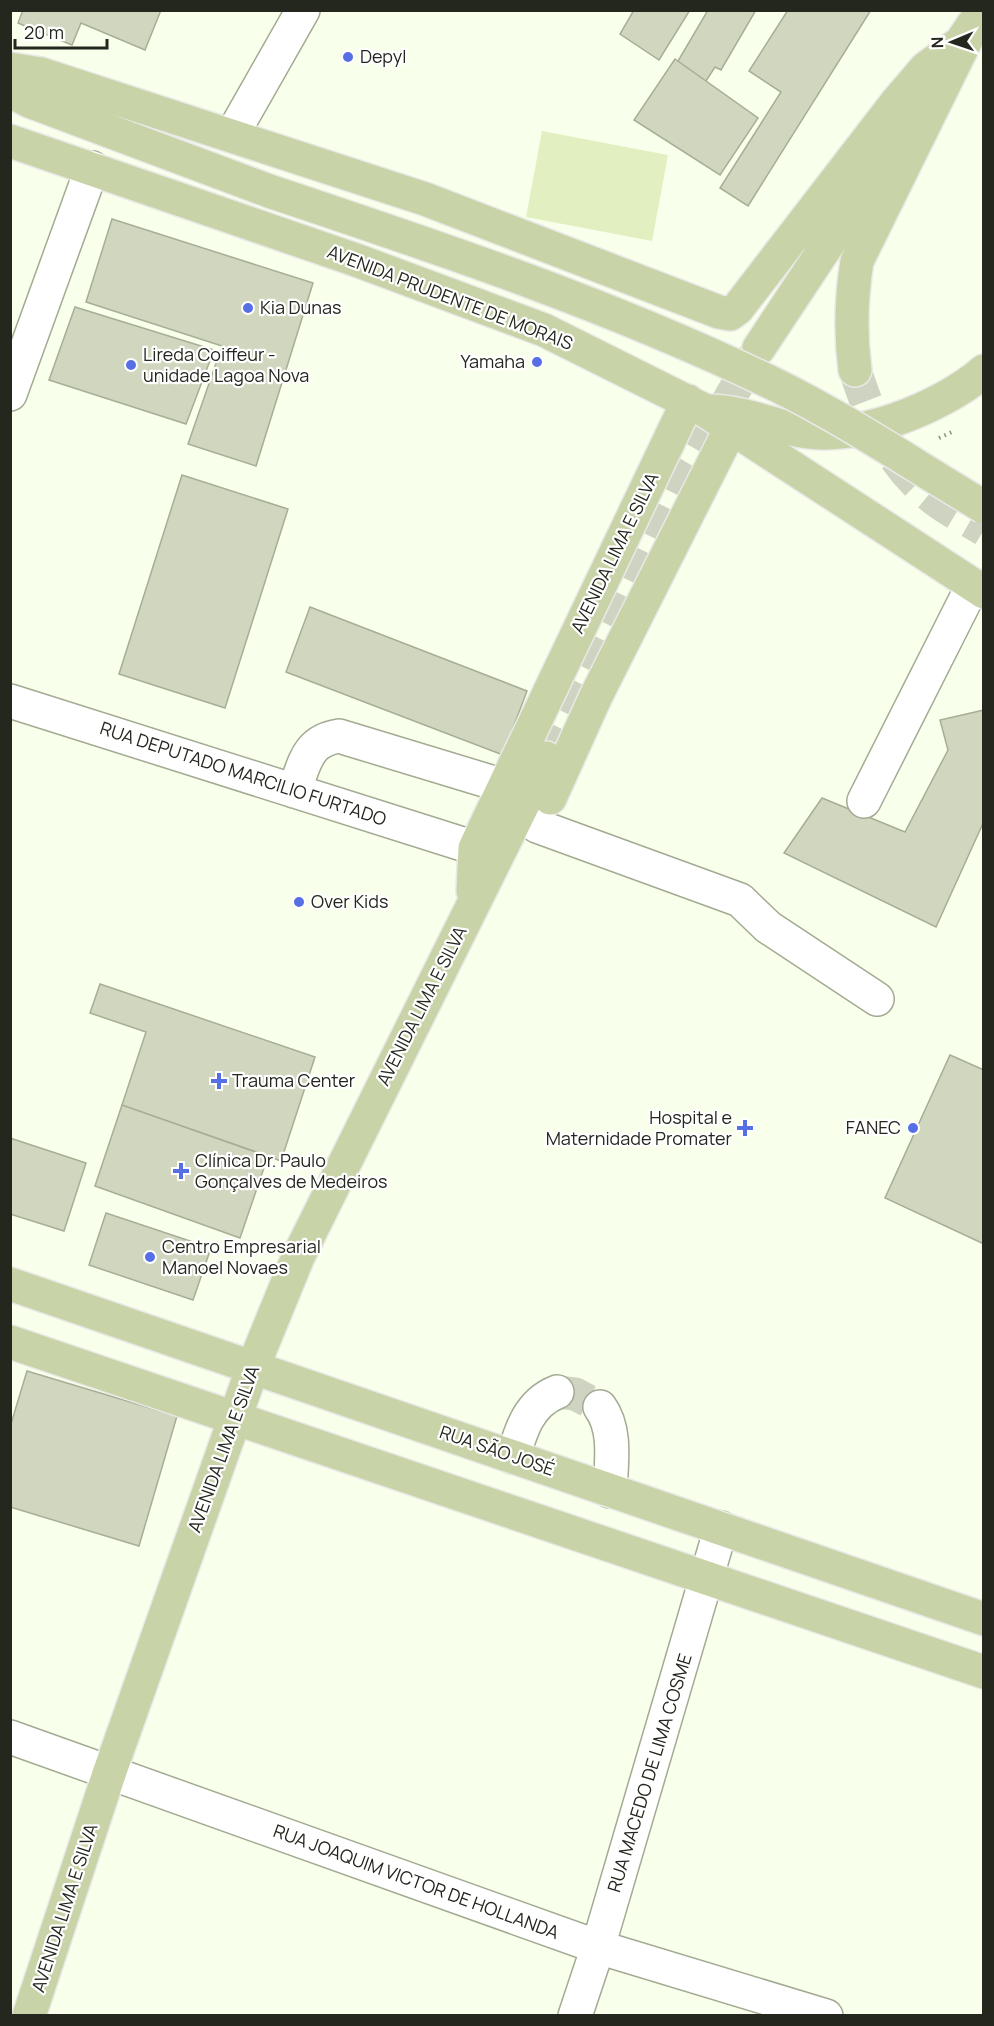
<svg xmlns="http://www.w3.org/2000/svg" width="994" height="2026" viewBox="0 0 994 2026" font-family="Manrope,sans-serif">
<style>
.green{fill:#e2f0c1}
.building{fill:#d0d7be;stroke:#a7ae96;stroke-width:1.5}
.lines{fill:none;stroke-linecap:round;stroke-linejoin:round}
.minor-tunnel{stroke:#ced4c1;stroke-width:33;stroke-dasharray:33 16;stroke-linecap:butt}
.major-tunnel{stroke:#ced4c1;stroke-width:33;stroke-dasharray:33 16;stroke-linecap:butt}
.minor-casing{stroke:#a3aa92;stroke-width:36}
.major-casing{stroke:#e9e9e8;stroke-width:36}
.path{stroke:#8c9182;stroke-width:4;stroke-dasharray:1.5 4.5;stroke-linecap:butt}
.minor{stroke:#fff;stroke-width:33}
.major{stroke:#c8d3a7;stroke-width:33}
.major-bridge-casing{stroke:#e9e9e8;stroke-width:36;stroke-linecap:butt}
.major-bridge{stroke:#c8d3a7;stroke-width:33}
.poi-dot{fill:#576fe5;stroke:#fff;stroke-width:2}
.labels{text-anchor:middle;stroke-width:4.5;stroke-linejoin:round;paint-order:stroke}
.poi-label{font-size:18px;fill:#24271e;stroke:#fff;text-anchor:start}
.street-label{font-size:18px;fill:#24271e;stroke:#fff}
</style>
<rect width="100%" height="100%" fill="#f8ffea"/>
<!-- green -->
<path class="green" d="M542,131L668,155L652,241L526,217Z"/>
<!-- building -->
<path class="building" d="M23,10H161L145,50L81,23L72,45L18,23Z
M634,10H690L659,60L620,34Z
M708,10H756L721,70L715,67L706,81L678,61Z
M788,10H871L748,206L720,188L781,92L749,71Z
M675,59L758,118L720,175L634,120Z
M112,219L313,283L256,466L188,444L222,346L86,302Z
M75,307L214,350L186,424L49,380Z
M182,475L288,509L225,708L119,674Z
M310,607L527,691L503,755L286,672Z
M984,710V821L936,927L784,853L822,798L905,832L948,750L940,720Z
M100,984L315,1057L281,1161L122,1105L146,1032L90,1013Z
M950,1055L984,1070V1244L885,1198Z
M122,1105L268,1156L240,1238L95,1186Z
M10,1138L86,1163L64,1231L10,1214Z
M106,1213L211,1248L193,1300L89,1265Z
M27,1371L177,1416L139,1546L10,1507V1427Z"/>
<g class="lines">
<!-- minor-tunnel -->
<path class="minor-tunnel" d="M557,1392L575,1394L600,1407"/>
<!-- major-tunnel -->
<path class="major-tunnel" d="M855,370C871,419 889,462 929,495C945,509 966,519 984,530
M546,758L689,468L759,348"/>
<defs>
<path id="minor" d="M232,135L303,10
M10,394L92,168
M10,701L475,848
M294,791C305,764 306,741 339,736L504,786
M864,801L973,585
M537,826L740,900L768,927L877,999
M600,1407C617,1430 611,1464 610,1491
M513,1457C521,1430 529,1403 557,1392
M10,1737L598,1947L826,2016
M575,2016L598,1947L721,1528"/>
<path id="major" d="M953,54L983,10
M10,69L41,74L425,199L719,312L730,314L738,308L896,103L926,68L967,38
M10,91L29,101L272,192
M10,141L356,260L544,330L704,410L984,592
M759,348L920,105
M855,370C850,333 851,299 857,261L967,38
M711,411C742,412 767,423 796,430C854,443 940,409 984,371
M550,798L596,696L731,428
M473,891L475,848L688,401
M10,1284L984,1619
M10,1342L984,1672
M29,2016L110,1771L253,1367L298,1257L546,758"/>
</defs>
<!-- minor casing -->
<use href="#minor" class="minor-casing"/>
<!-- major casing -->
<use href="#major" class="major-casing"/>
<!-- path -->
<path class="path" d="M939,438L954,431"/>
<!-- minor -->
<use href="#minor" class="minor"/>
<!-- major -->
<use href="#major" class="major"/>
<defs>
<path id="major-bridge" d="M272,192C443,249 613,306 776,385C847,420 915,466 984,507"/>
</defs>
<!-- major-bridge casing -->
<use href="#major-bridge" class="major-bridge-casing"/>
<!-- major-bridge -->
<use href="#major-bridge" class="major-bridge"/>
</g>
<!-- markers -->
<g class="poi-dot">
<circle cx="348" cy="57" r="6"/>
<circle cx="248" cy="308" r="6"/>
<circle cx="537" cy="362" r="6"/>
<circle cx="131" cy="365" r="6"/>
<circle cx="299" cy="902" r="6"/>
<path d="M216 1072h6v6h6v6h-6v6h-6v-6h-6v-6h6z"/>
<path d="M742 1119h6v6h6v6h-6v6h-6v-6h-6v-6h6z"/>
<circle cx="913" cy="1128" r="6"/>
<path d="M178 1162h6v6h6v6h-6v6h-6v-6h-6v-6h6z"/>
<circle cx="150" cy="1257" r="6"/>
</g>
<g class="labels">
<!-- poi labels -->
<g class="poi-label">
<text x="360" y="63">Depyl</text>
<text x="260" y="314">Kia Dunas</text>
<text x="143" y="361">Lireda Coiffeur -<tspan x="143" dy="21">unidade Lagoa Nova</tspan></text>
<text x="525" y="368" text-anchor="end">Yamaha</text>
<text x="311" y="908">Over Kids</text>
<text x="232" y="1087">Trauma Center</text>
<text x="732" y="1124" text-anchor="end">Hospital e<tspan x="732" dy="21">Maternidade Promater</tspan></text>
<text x="901" y="1134" text-anchor="end">FANEC</text>
<text x="195" y="1167">Clínica Dr. Paulo<tspan x="195" dy="21">Gonçalves de Medeiros</tspan></text>
<text x="162" y="1253">Centro Empresarial<tspan x="162" dy="21">Manoel Novaes</tspan></text>
</g>
<!-- street labels -->
<g class="street-label">
<text transform="translate(450 298) rotate(21)" y="6">AVENIDA PRUDENTE DE MORAIS</text>
<text transform="translate(615 553) rotate(-64)" y="6">AVENIDA LIMA E SILVA</text>
<text transform="translate(243 774) rotate(18)" y="6">RUA DEPUTADO MARCILIO FURTADO</text>
<text transform="translate(422 1006) rotate(-63)" y="6">AVENIDA LIMA E SILVA</text>
<text transform="translate(224 1449) rotate(-70)" y="6">AVENIDA LIMA E SILVA</text>
<text transform="translate(497 1451) rotate(19)" y="6">RUA SÃO JOSÉ</text>
<text transform="translate(650 1773) rotate(-73)" y="6">RUA MACEDO DE LIMA COSME</text>
<text transform="translate(416 1882) rotate(20)" y="6">RUA JOAQUIM VICTOR DE HOLLANDA</text>
<text transform="translate(65 1908) rotate(-72)" y="6">AVENIDA LIMA E SILVA</text>
</g>
</g>
<!-- border -->
<rect width="994" height="2026" fill="none" stroke="#24271e" stroke-width="24"/>
<!-- north arrow -->
<g transform="translate(952 42) rotate(268)" stroke="#ffffff" stroke-width="4.5" paint-order="stroke">
<path d="M0-4.5L10 22L0 15L-10 22Z" fill="#24271e"/>
<text y="-9" font-size="16" font-weight="bold" text-anchor="middle" fill="#24271e">N</text>
</g>
<!-- scale -->
<path d="M15 39v9h92v-9" fill="none" stroke="#24271e" stroke-width="3"/>
<text x="24" y="39" font-size="18" fill="#24271e" stroke="#ffffff" stroke-width="4.5" paint-order="stroke">20 m</text>
</svg>
